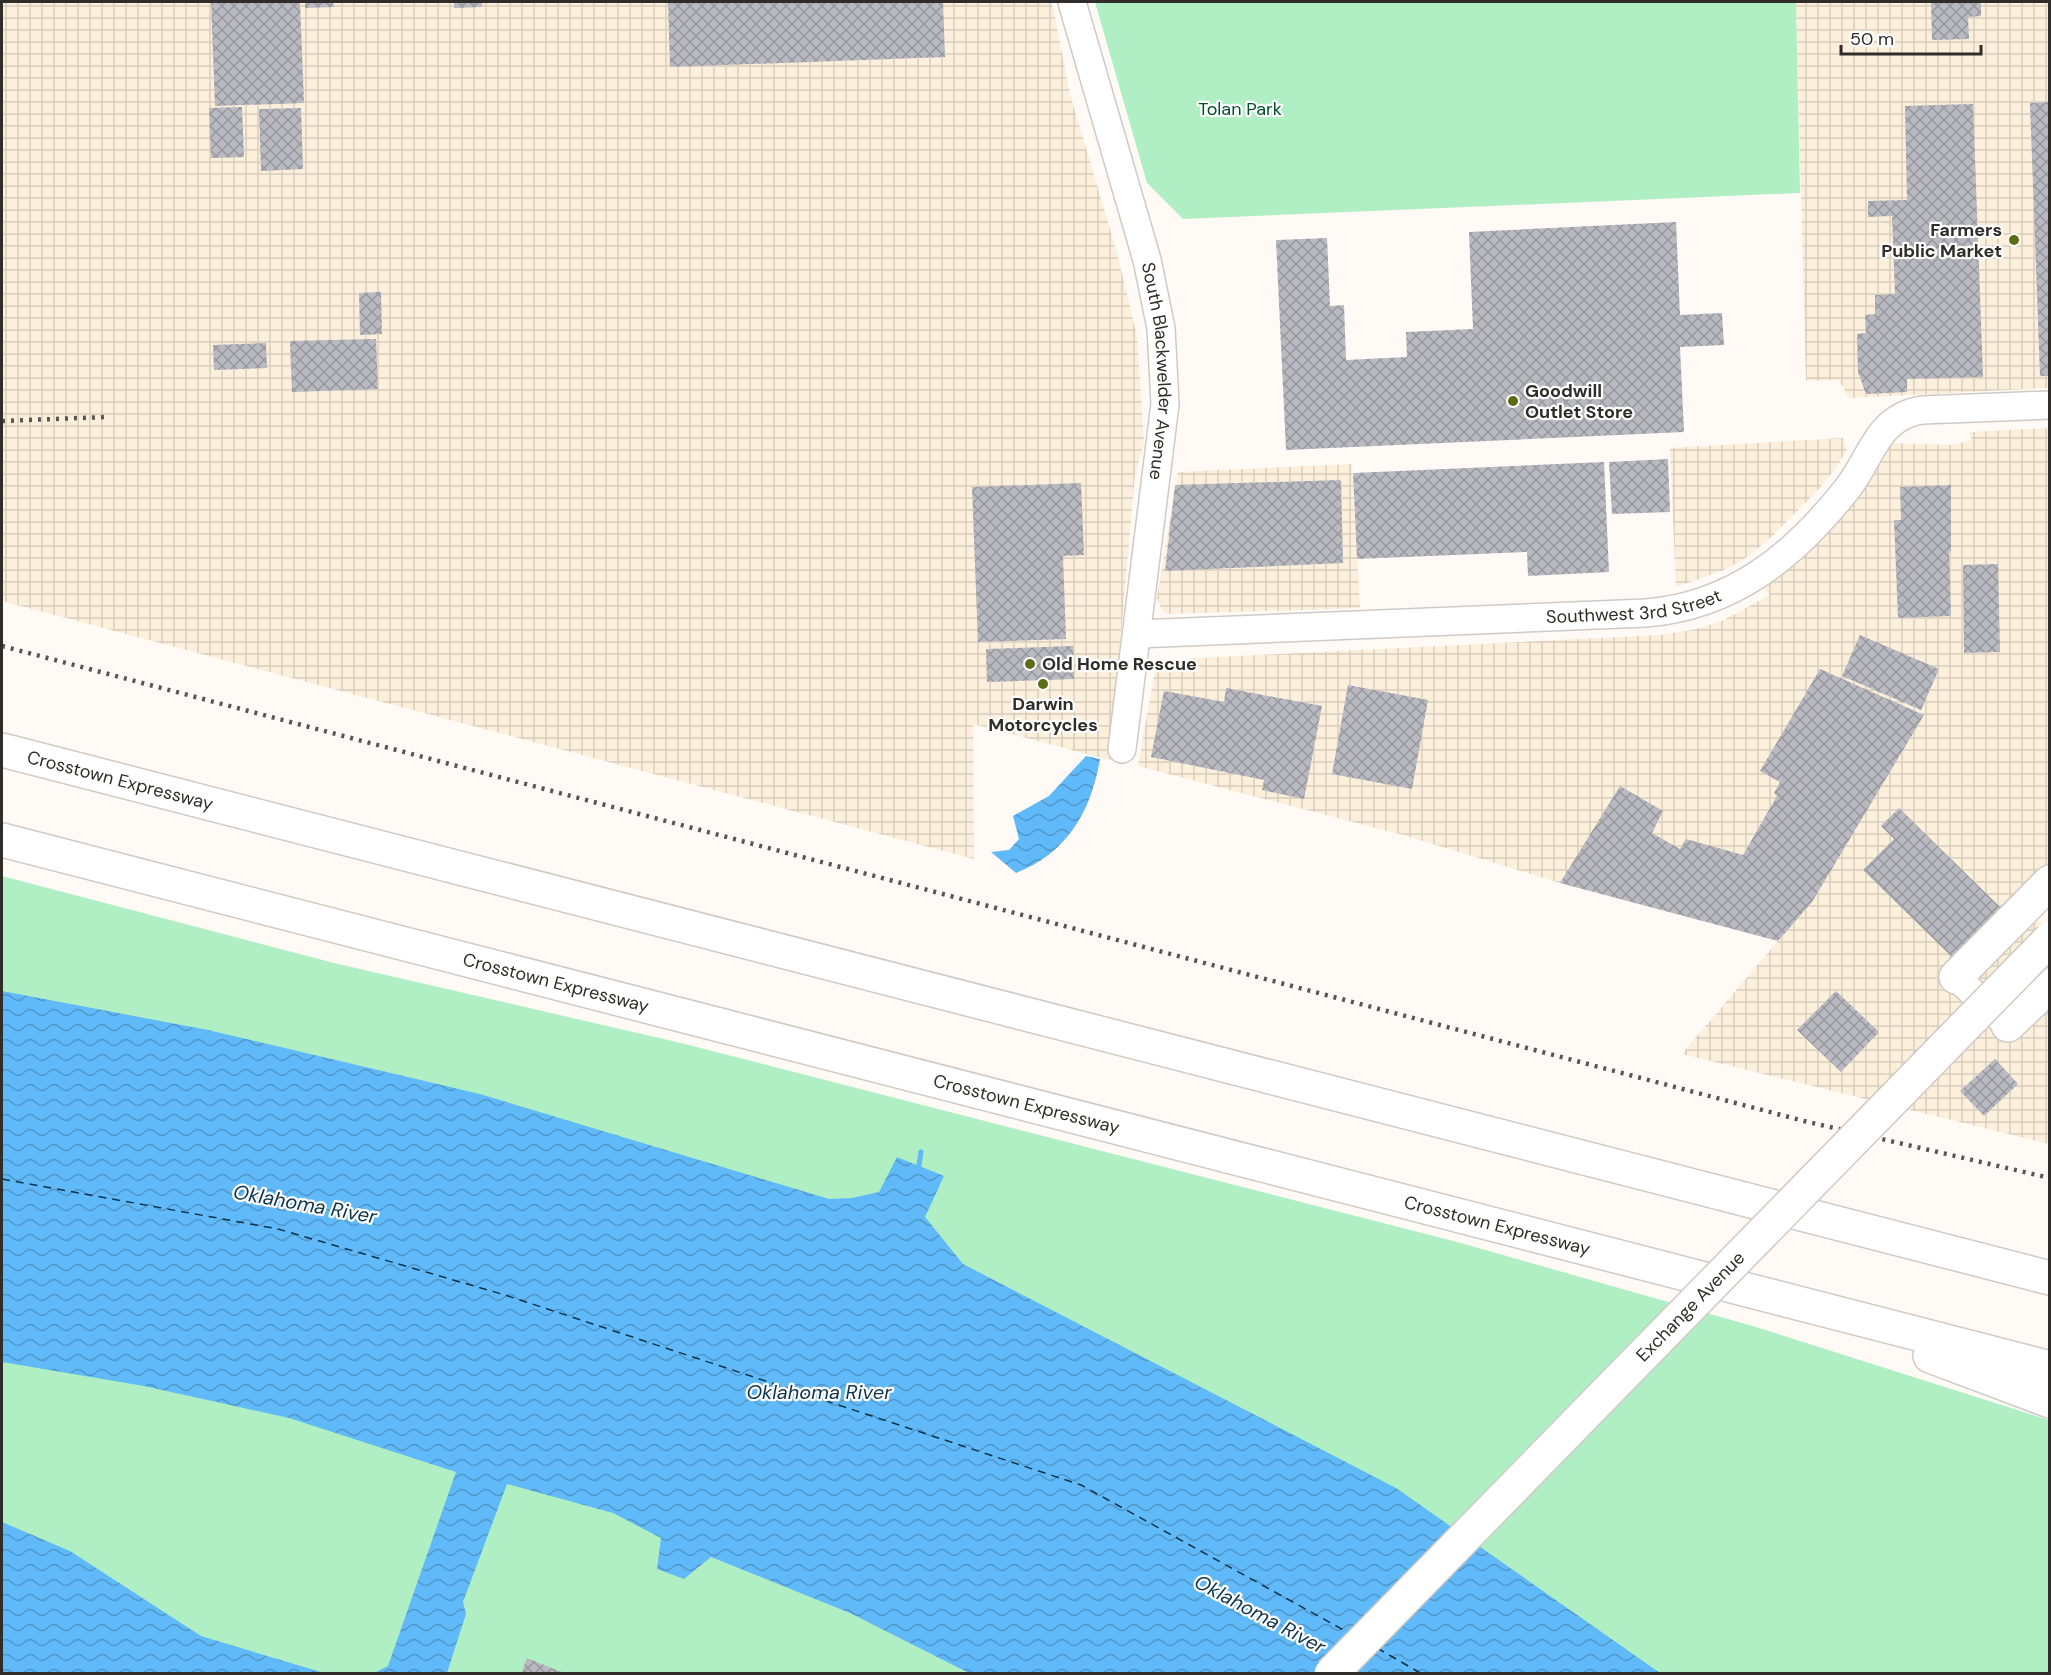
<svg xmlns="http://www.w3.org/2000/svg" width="2051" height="1675" viewBox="0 0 2051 1675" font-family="'DM Sans',sans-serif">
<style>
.industrial{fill:url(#industrial-grid)}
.green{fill:#b0efc4}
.water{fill:url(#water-waves)}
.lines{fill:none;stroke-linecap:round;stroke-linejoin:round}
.stream{stroke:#60b9f8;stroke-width:5}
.ferry{stroke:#0d344d;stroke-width:1.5;stroke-dasharray:8 6;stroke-linecap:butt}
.building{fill:url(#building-cross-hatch)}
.minor-casing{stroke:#d0cac5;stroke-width:30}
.major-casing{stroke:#d0cac5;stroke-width:36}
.highway-casing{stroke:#d0cac5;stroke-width:36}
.minor{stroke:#fff;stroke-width:27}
.major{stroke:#fff;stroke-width:33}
.highway{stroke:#fff;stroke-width:33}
.rail{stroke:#585552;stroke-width:4.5;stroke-dasharray:3 6;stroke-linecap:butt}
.major-bridge-casing{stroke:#d0cac5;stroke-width:36;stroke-linecap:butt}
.major-bridge{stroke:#fff;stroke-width:33}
.poi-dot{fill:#5c6c17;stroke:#fff;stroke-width:2}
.labels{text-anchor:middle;stroke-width:4.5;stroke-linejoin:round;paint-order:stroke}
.park-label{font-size:18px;fill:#004e29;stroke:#fff}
.poi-label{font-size:18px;font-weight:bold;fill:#2f2c2a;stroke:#fff;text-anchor:start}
.street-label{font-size:18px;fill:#2f2c2a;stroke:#fff}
.water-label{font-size:20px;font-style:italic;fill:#0d344d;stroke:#fff}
</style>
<defs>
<pattern id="industrial-grid" width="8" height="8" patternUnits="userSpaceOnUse" patternTransform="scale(1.5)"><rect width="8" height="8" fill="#fcefdb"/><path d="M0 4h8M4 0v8" fill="none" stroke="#d8cdbc"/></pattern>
<pattern id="water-waves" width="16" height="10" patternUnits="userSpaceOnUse" patternTransform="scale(1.5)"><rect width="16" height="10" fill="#60b9f8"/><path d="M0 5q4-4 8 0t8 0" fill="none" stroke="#5097c9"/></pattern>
<pattern id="building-cross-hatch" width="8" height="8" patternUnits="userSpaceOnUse" patternTransform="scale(1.5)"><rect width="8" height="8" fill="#b9bac1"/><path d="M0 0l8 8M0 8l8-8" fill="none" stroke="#97979d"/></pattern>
</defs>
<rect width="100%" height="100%" fill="#fffaf6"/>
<!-- industrial -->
<path class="industrial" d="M2,2H1052L1070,94L1117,253L1137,336L1144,443L1135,474L1110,760L973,724L974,859L2,601Z
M1796,2H2049V388L1849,398L1839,380L1806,381Z
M2049,428V867L2016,901L2049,931V1144L1682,1054L1778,941L1560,883L1403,835L1138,766L1156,665L1159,660L1660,635L1692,630L1720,622L1770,595L1761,587L1888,443L1954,445L1972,440L1969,432Z
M1843,438L1847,449L1838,465L1818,490L1768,540L1743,560L1724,570L1676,587L1670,448Z
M1352,464L1360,608L1167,614L1162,610L1157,598L1178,472Z"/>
<!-- green -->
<path class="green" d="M1095,2H1796L1800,193L1183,219L1147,183Z
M2,876L334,963L681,1043L1461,1243L1756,1327L2049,1420V1673H2Z"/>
<!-- water -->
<path class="water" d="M1086,756L1100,759C1091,812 1067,853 1016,873L991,852L1009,850L1019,839L1013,816L1049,796Z
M2,991L208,1030L480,1094L829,1199L852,1198L879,1192L897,1157L944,1176L925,1217L963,1264L1396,1488L1660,1673H969L850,1613L711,1557L684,1579L657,1569L661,1538L613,1513L507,1484L463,1602L466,1614L447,1673H374L388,1666L456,1472L289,1418L144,1386L2,1362Z
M2,1522L70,1551L201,1636L324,1673H2Z"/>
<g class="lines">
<!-- stream -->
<path class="stream" d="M918,1171L921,1152"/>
<!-- ferry -->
<path class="ferry" d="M2,1179L278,1229L505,1295L1081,1485L1349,1633
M1377,1648L1422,1674"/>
</g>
<!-- building -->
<path class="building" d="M211,2H300L304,103L215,106Z
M305,2H333L334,7L305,8Z
M454,2H482V7L454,8Z
M668,2H943L945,57L670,67Z
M1931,2H1981V16L1968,17L1969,39L1932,40Z
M2050,102V376H2040L2030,103Z
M1973,104L1983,377L1907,379V392L1866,394L1858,372L1857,334L1866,333L1865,315L1875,314V295L1895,294L1892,216L1868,217V201L1907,200L1905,106Z
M242,107L244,157L211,158L209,108Z
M301,108L303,169L261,171L259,109Z
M1676,222L1680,315L1722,313L1724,345L1680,347L1684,432L1286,450L1276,240L1327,238L1330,306L1344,305L1346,360L1407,357L1406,332L1473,329L1469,232Z
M381,292L382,334L360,335L359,293Z
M376,339L378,389L292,392L290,341Z
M266,343L267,368L214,370L213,345Z
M1668,459L1670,512L1612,514L1609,462Z
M1604,462L1609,572L1528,576L1527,552L1357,559L1353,473Z
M1341,480L1343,563L1165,571L1175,485Z
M1081,483L1084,555L1063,556L1066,639L978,642L972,487Z
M1951,485V551L1949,552L1951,616L1898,618L1894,520H1901L1900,487Z
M1998,564L2000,652L1964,653L1963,565Z
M1860,635L1939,669L1921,710L1842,676Z
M1073,646L1074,679L987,682L986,649Z
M1820,669L1924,715L1812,902L1778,941L1560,883L1620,786L1663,811L1652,833L1680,849L1686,839L1743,855L1777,796L1774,793L1780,782L1760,771Z
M1348,685L1428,700L1412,789L1332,774Z
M1226,688L1322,706L1304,799L1262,790L1264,780L1151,757L1164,691L1224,702Z
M1899,808L2004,911L1955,960L1863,870L1894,839L1881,826Z
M1836,991L1879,1032L1841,1072L1797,1030Z
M1995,1059L2018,1084L1984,1116L1960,1091Z
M527,1658L564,1673V1674H521Z"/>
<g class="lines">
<defs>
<g id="minor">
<path id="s1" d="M1072,2L1147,260L1161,328L1165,404L1122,749"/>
<path id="s2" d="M1137,634L1646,613C1733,606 1794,556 1847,489C1872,457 1877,417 1922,410L2050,405"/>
<path d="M1956,977L2001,1019"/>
</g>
<path id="major" d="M1956,977L2050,882
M2008,1025L2050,985"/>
<g id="highway">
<path id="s3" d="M2,750L2050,1278"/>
<path id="s4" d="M2,840L2050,1368"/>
<path d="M1930,1356L2050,1401"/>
</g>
</defs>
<!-- minor casing -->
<use href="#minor" class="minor-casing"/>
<!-- major casing -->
<use href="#major" class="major-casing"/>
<!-- highway casing -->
<use href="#highway" class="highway-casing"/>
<!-- minor -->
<use href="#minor" class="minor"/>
<!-- major -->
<use href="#major" class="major"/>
<!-- highway -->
<use href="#highway" class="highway"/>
<!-- rail -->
<path class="rail" d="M2,421L106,417
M2,646L1804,1121L2050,1178"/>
<defs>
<g id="major-bridge">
<path id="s5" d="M1331,1674L2050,939"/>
</g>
</defs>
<!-- major-bridge casing -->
<use href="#major-bridge" class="major-bridge-casing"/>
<!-- major-bridge -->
<use href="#major-bridge" class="major-bridge"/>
</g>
<!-- markers -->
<g class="poi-dot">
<circle cx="2014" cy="240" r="6"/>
<circle cx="1513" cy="401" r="6"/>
<circle cx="1030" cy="664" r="6"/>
<circle cx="1043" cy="684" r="6"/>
</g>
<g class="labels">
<!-- park labels -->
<g class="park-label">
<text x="1240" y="115">Tolan Park</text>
</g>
<!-- poi labels -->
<g class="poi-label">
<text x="2002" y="236" text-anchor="end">Farmers<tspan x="2002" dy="21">Public Market</tspan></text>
<text x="1525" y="397">Goodwill<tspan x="1525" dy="21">Outlet Store</tspan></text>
<text x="1042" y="670">Old Home Rescue</text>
<text x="1043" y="710" text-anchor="middle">Darwin<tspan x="1043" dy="21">Motorcycles</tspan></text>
</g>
<!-- street labels -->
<g class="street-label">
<text dy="6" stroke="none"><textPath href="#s1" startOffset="381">South Blackwelder Avenue</textPath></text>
<text dy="6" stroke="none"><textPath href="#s2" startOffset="498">Southwest 3rd Street</textPath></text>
<text dy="6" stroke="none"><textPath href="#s3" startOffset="122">Crosstown Expressway</textPath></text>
<text dy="6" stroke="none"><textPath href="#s4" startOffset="572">Crosstown Expressway</textPath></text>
<text dy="6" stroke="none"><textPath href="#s4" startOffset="1058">Crosstown Expressway</textPath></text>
<text dy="6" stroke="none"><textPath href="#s4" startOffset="1544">Crosstown Expressway</textPath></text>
<text dy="6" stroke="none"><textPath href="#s5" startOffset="514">Exchange Avenue</textPath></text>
</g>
<!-- water labels -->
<g class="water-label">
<text transform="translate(305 1204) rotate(10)" y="7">Oklahoma River</text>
<text x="819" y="1399">Oklahoma River</text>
<text transform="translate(1260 1614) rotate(28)" y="7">Oklahoma River</text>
</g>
</g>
<!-- border -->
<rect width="2051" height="1675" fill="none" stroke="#2f2c2a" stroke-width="6"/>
<!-- scale -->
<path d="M1841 45v9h140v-9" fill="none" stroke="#2f2c2a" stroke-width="3"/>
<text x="1850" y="45" font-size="18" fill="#2f2c2a" stroke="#ffffff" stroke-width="4.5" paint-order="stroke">50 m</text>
</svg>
